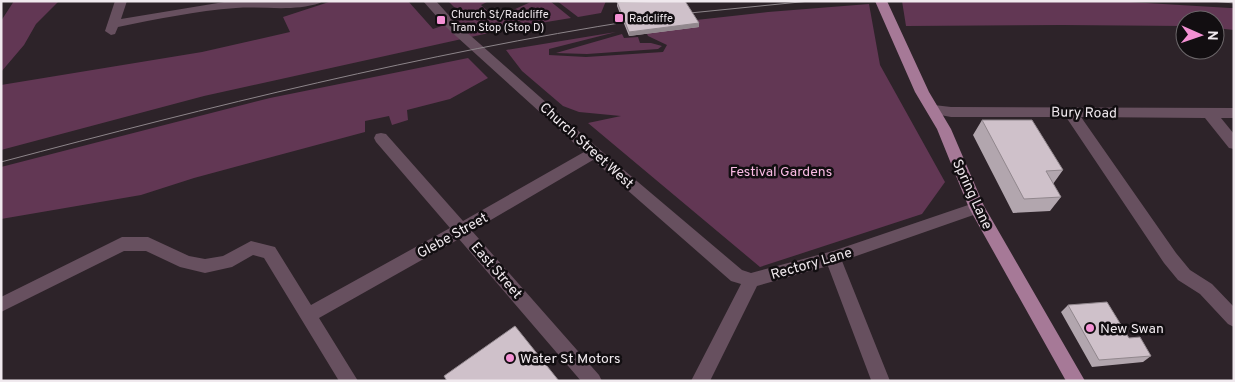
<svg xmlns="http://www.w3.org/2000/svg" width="1235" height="382" viewBox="0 0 1235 382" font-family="Overpass,sans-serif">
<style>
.green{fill:#623754}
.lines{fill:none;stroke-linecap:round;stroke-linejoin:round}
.minor{fill:#67505f;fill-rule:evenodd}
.major{fill:#a67997;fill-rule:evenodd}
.tram{stroke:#8d858a;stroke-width:1}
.wall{fill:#b2a6ae}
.shaded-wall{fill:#91878d}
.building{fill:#cfc1ca;stroke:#91878d}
.poi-dot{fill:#f491d4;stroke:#120e11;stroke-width:2}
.labels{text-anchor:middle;stroke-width:5;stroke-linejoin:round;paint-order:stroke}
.far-poi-label{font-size:11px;fill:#f0e9ee;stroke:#120e11;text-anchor:start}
.street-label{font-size:14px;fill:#f0e9ee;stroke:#120e11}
.park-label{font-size:14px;fill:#fabbe4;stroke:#120e11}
.poi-label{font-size:14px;fill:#f0e9ee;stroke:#120e11;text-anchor:start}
</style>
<rect width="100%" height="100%" fill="#2d2329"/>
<!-- green -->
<path class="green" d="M14,1H59L36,24L24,45L1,72V21Z
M332,1H408L433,29L465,18L448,1H489L481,5L495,18L533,1H550L571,18L522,26L520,21L509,22V28L507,29L204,96L1,150V85L202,52L290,32L283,17Z
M557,1H606L601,13L578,17Z
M902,1H1113L1230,8H1234V30L1215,28V20H1185V26L1062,25L906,26Z
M869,4L880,65L945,182L922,214L760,267L588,123L621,116L579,112L563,106L522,71L506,50L616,32L549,49V55L586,57L663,52L667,45L648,36L647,34L696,20L768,12Z
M622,34L624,38L638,37L640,43H651L662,46L658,49L587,54L556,53Z
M468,58L488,78L450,99L407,110L408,120L392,125L389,116L365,121V132L194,178L141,195L1,219V167L270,98Z"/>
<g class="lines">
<!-- minor -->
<path class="minor" d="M115,1H127L121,19L224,2L322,1L320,3C292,12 265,6 236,8C196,11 157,19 118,27L115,34L111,35L105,31Z
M423,1H436L454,21L599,149L742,270L751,273L833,251L977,202L982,204L985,208L982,212L842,261L890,381L871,380L828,266L757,286L710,381H691L741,284L731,281L593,160L472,231L599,375L602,381H581L459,239L319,318L358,381H339L264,258L253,255L232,267L205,273L180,267L146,251H124L1,312V297L122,237H148L189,256L205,259L223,256L251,241L275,247L311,305L450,228L376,142L374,138L376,134L381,133L386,134L463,221L584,152L446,27Z
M934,105L951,107L1234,108V118H1221L1234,134V149L1229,148L1205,118L1081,117L1176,253L1190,270L1212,284L1234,307V327L1228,324L1200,294L1178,280L1164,263L1066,117H951L929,113L927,110L929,107Z"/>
<!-- major -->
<path class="major" d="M875,1H887L929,92L951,129L984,206L1085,381H1066L969,208L937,129L915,92Z"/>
<!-- tram -->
<path class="tram" d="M1211,1L1234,3
M680,14L810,1
M1,162C212,106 422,54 638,20"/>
</g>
<!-- wall -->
<path class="wall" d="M617,2L699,23V27L629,36L617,6Z
M982,120L1063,170L1053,184L1061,197L1050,211L1013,213L973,135Z
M1068,305L1129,338L1151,356L1143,362L1092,367L1061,312Z"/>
<!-- shaded-wall -->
<path class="shaded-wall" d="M699,23V27L629,36V32Z"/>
<!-- building -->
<path class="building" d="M685,1L699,23L629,32L617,2Z
M982,120H1032L1063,170L1046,171L1061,197L1024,199Z
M1107,302L1129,338L1140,337L1151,356L1099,360L1068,305Z
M515,326L559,381H447L444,376Z"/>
<!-- markers -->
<g class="poi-dot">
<rect x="614" y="13" width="10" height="10" rx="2.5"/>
<rect x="436" y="15" width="10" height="10" rx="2.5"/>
<circle cx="1090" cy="328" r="5"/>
<circle cx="510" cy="358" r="5"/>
</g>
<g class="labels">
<!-- far-poi labels -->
<g class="far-poi-label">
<text x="451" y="18">Church St/Radcliffe<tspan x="451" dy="13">Tram Stop (Stop D)</tspan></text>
<text x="629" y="22">Radcliffe</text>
</g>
<!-- street labels -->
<g class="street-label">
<text transform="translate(1084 112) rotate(1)" y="5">Bury Road</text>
<text transform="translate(587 145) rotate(42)" y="5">Church Street West</text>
<text transform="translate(973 194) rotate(65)" y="5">Spring Lane</text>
<text transform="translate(452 235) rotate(-29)" y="5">Glebe Street</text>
<text transform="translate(811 263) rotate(-16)" y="5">Rectory Lane</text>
<text transform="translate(497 270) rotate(49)" y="5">East Street</text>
</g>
<!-- park labels -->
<g class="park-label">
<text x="781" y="176">Festival Gardens</text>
</g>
<!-- poi labels -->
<g class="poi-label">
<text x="1100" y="333">New Swan</text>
<text x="520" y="363">Water St Motors</text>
</g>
</g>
<!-- border -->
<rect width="1235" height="382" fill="none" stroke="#f0e9ee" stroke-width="5"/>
<!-- north arrow -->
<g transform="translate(1200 35) rotate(92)"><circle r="24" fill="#120e11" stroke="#6b6669"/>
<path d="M0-4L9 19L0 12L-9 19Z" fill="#f491d4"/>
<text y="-8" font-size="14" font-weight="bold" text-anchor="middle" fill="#f0e9ee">N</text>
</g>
</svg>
